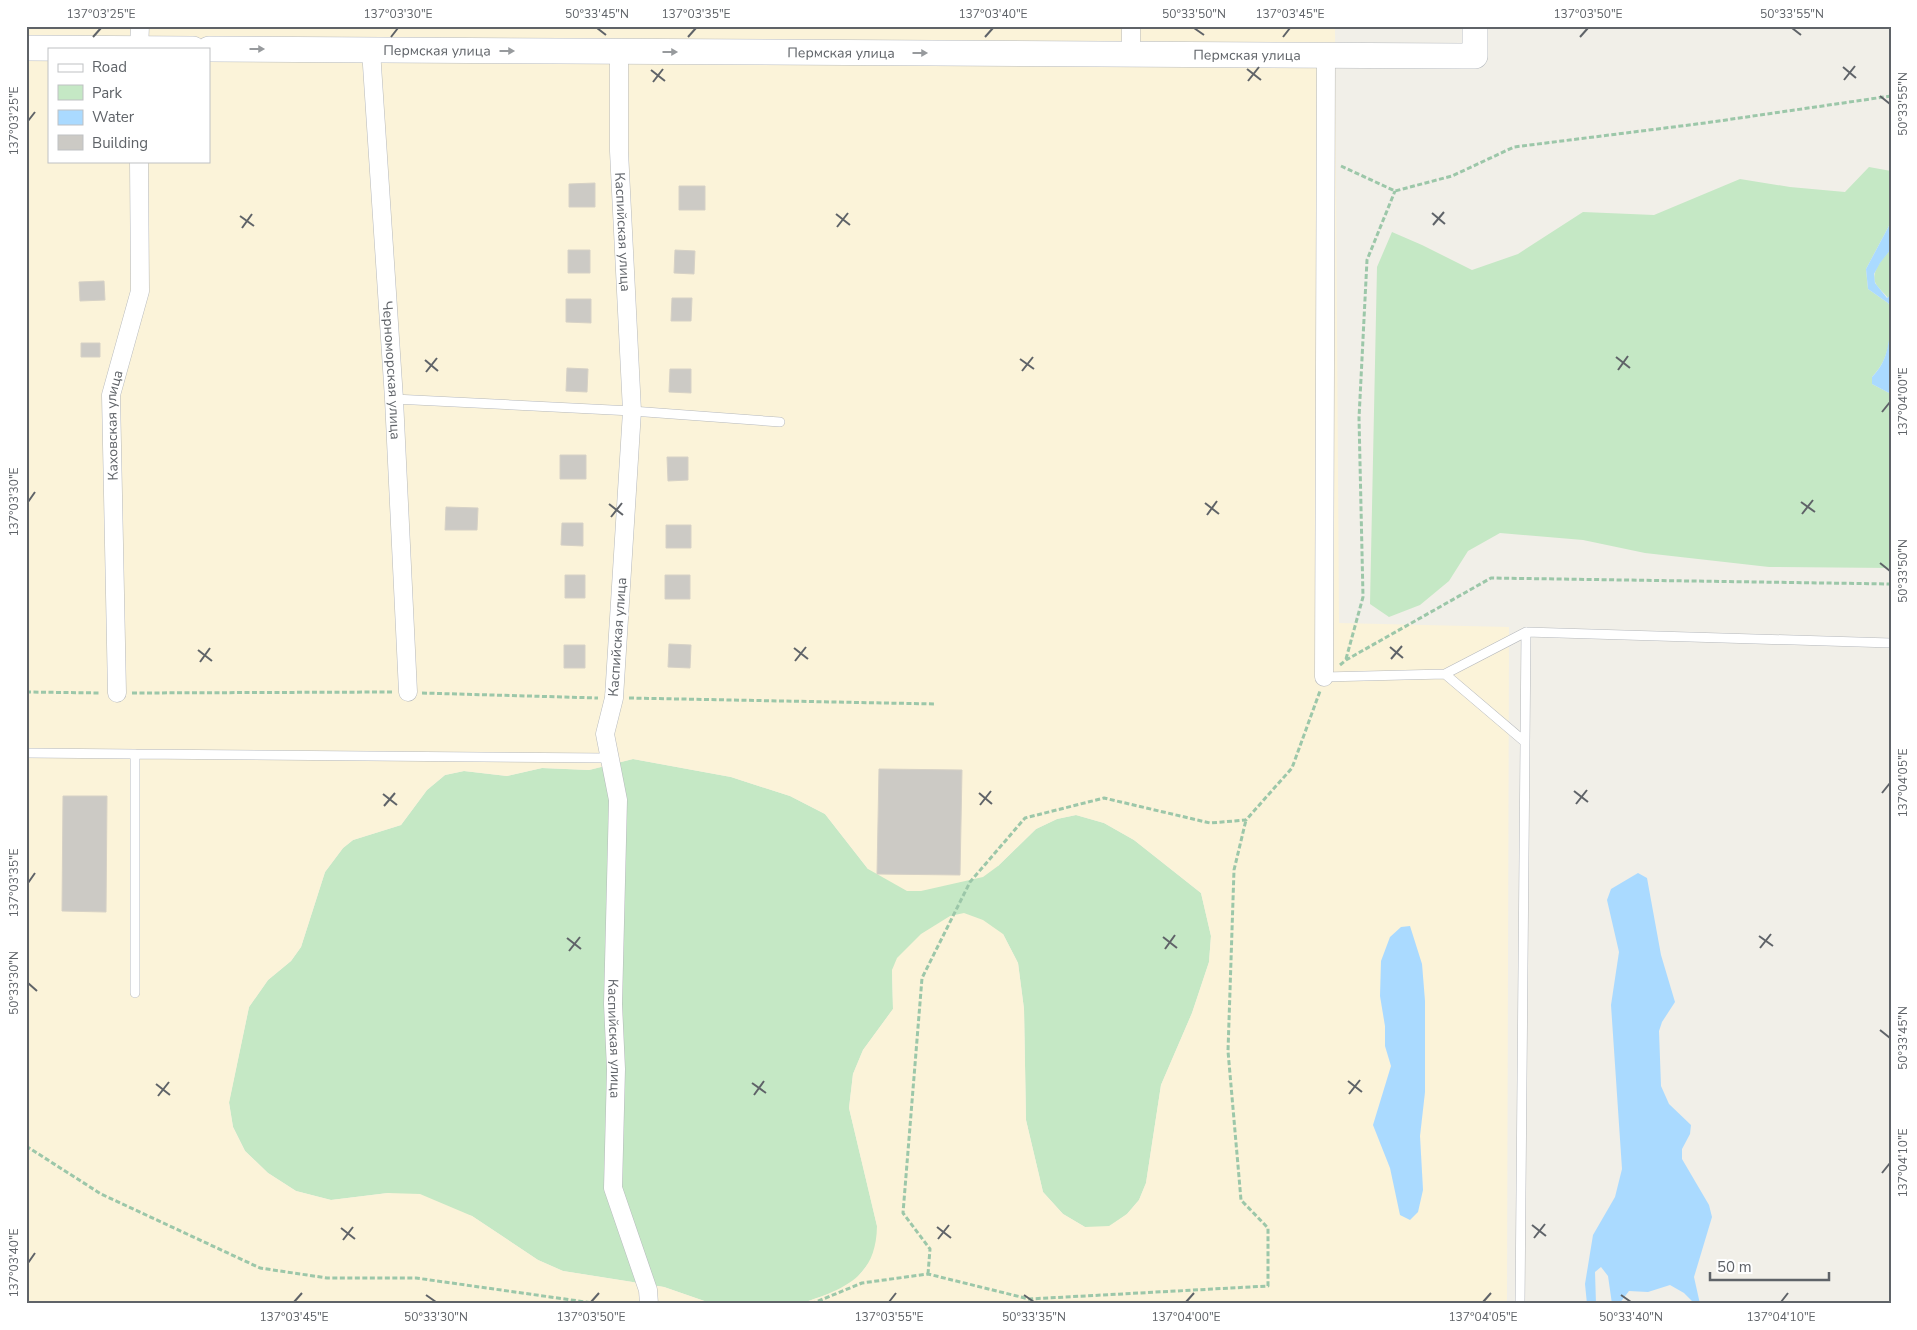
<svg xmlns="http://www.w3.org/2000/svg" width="1917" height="1330" viewBox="0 0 1917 1330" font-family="'Nunito Sans',sans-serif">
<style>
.green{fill:#c5e8c5}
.sand{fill:#fbf3d9;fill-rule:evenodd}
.water{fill:#aadaff}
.building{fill:#cccac5;stroke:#d6d1c6}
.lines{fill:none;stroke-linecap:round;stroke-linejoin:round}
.lane-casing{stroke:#b5b8bc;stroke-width:10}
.street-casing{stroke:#b5b8bc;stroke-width:19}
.secondary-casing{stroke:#b6babf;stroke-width:26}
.path{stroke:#9cc7a9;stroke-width:3;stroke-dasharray:5 2.5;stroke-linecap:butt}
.lane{stroke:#fff;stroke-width:9}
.street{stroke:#fff;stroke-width:18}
.secondary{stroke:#fff;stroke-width:25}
.oneway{fill:#979a9d}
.ticks{fill:none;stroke:#5f6368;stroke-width:2}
.labels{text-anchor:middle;stroke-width:5;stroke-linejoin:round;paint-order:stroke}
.street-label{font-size:14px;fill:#5f6368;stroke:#fff}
.neatline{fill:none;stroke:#5f6368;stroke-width:2}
.ticks-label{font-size:12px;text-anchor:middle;fill:#5f6368}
</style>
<rect width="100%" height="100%" fill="#f1efe8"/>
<!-- green -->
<path class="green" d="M1869,167L1891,171V222L1866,269L1868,289L1888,303L1891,307C1891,333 1891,358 1872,377V384L1891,394V568L1769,567L1645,553L1583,540L1500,533L1468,551L1449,581L1420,605L1389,617L1370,604L1377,267L1392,232L1422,245L1472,270L1518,254L1583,212L1654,215L1740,179L1790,187L1845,192Z
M1891,249V295L1888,298C1884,293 1877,287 1875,282C1871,271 1884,257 1891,249Z
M633,759L731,777L790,796L825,814L868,869L998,866L1036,829L1057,819L1076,815L1104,823L1134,840L1201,893L1211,936L1209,962L1192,1013L1161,1085L1146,1183L1139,1200L1127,1214L1109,1227H1085L1063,1214L1043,1192L1026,1120L1024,1009L1018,963L1003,934L892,970L893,1009L863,1050L853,1074L849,1108L877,1226V1243L872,1259L856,1279L837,1291L800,1304H713L664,1287L563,1271L538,1260L472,1216L388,1193L331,1200L296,1191L268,1173L245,1151L233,1127L229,1102L249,1007L268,980L291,961L301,947L325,872L343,848L353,840L401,825L427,790L445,775L464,771L507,776L542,768L589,770Z"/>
<!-- sand -->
<path class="sand" d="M26,26H1335L1339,623L1509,627L1507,1304H800C843,1289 876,1279 877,1226L849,1108L853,1074L863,1050L893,1009L892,970L897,958L921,934L950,916L964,913L983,920L1003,934L1018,963L1024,1009L1026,1120L1043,1192L1063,1214L1085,1227L1109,1226L1127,1214L1139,1200L1146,1183L1161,1085L1192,1013L1209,962L1211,936L1201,893L1134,840L1104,823L1076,815L1057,819L1036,829L998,866L983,877L921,891H907L868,869L825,814L790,796L731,777L633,759L589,770L542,768L507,776L464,771L445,775L427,790L401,825L353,840L343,848L325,872L301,947L291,961L268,980L249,1007L229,1103L233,1127L245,1151L268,1173L296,1191L331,1200L388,1193L420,1194L472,1216L538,1260L563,1271L664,1287L713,1304H26ZM49,49H209V161H49ZM1422,964L1425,1001V1092L1420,1136L1423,1190L1390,1168L1373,1125L1391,1066L1385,1046V1026L1380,996Z"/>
<!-- water -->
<path class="water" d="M1891,222V249L1880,263L1874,274L1875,283L1887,298L1891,295V307L1888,303L1868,289L1866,269Z
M1891,326V394L1872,384V377C1887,362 1888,347 1891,326Z
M1638,873L1647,878L1661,955L1675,1002L1662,1022L1659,1031L1661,1086L1669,1104L1691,1125L1690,1134L1682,1149V1159L1709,1205L1712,1217L1694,1277L1700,1304H1695L1684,1293L1670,1285L1648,1292L1629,1291L1619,1304H1612L1608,1276L1601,1267L1595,1272L1596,1304H1587L1585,1284L1593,1235L1615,1197L1622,1169L1611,1005L1619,952L1607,900L1611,889Z
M1410,926L1422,964L1425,1001V1092L1420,1136L1423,1190L1418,1212L1410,1220L1400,1215L1390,1168L1373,1125L1391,1066L1385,1046V1026L1380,996L1381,961L1390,937L1401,927Z"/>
<!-- building -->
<path class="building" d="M595,183V207H569V184Z
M679,186H705V210H679Z
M568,250H590V273H568Z
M675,250L695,251L694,274L674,273Z
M104,281L105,300L80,301L79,282Z
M672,298H692L691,321H671Z
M566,299H591V323L566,322Z
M81,343H100V357H81Z
M567,368L588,369L587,392L566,391Z
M670,369H691V393L669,392Z
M560,455H586V479H560Z
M667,457H688V480L668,481Z
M446,507L478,508L477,530H445Z
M562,523H583V546L561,545Z
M666,525H691V548H666Z
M565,575H585V598H565Z
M665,575H690V599H665Z
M669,644L691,645L690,668L668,667Z
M564,645H585V668H564Z
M879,769L962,770L960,875L877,874Z
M63,796H107L106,912L62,911Z"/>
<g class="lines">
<defs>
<path id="lane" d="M394,399L632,411L780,422
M1324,677L1445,674
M1525,742L1445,674L1526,632
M26,753L135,754V993
M135,754L609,758
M1520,1304L1526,632L1891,643"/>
<g id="street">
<path d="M1131,26V54"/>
<path d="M139,49L140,26"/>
<path id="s1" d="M371,50L394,399L408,692"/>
<path id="s2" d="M619,51V151L632,411L614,698L605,734L618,800L613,1004L616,1069L613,1188L648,1290L649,1304"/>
<path d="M1324,677L1326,55"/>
<path id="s3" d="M117,693L111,395L140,291L139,161"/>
</g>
<g id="secondary">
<path d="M26,48L193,49"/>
<path id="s4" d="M209,49L1462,56H1475V26"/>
</g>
</defs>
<!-- lane casing -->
<use href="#lane" class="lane-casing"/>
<!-- street casing -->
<use href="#street" class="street-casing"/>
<!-- secondary casing -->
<use href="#secondary" class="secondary-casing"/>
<!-- path -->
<path class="path" d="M1341,166L1395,191L1452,176L1514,147L1705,123L1891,96
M1346,659L1363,597L1359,418L1367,260L1395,191
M1340,665L1346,660L1491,578L1891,584
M26,692L101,693
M132,693L393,692
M422,693L598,698
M629,698L936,704
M26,1146L101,1194L260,1268L327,1278H416L600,1304
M928,1274L930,1249L903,1213L922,978L970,882L1025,818L1104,798L1210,823L1246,820L1292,768L1320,691
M811,1304L862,1283L928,1274L1029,1299L1268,1286V1228L1241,1200L1228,1051L1234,870L1246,820"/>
<!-- lane -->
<use href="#lane" class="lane"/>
<!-- street -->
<use href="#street" class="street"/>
<!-- secondary -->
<use href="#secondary" class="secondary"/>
</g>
<!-- one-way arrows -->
<defs><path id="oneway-solid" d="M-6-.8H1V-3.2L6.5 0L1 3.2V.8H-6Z" transform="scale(1.25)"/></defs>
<g class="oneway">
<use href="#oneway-solid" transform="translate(257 49)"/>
<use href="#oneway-solid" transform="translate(507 51)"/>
<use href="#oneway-solid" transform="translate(670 52)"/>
<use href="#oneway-solid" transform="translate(920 53)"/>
</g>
<!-- ticks -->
<path class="ticks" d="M597,28L606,35M1194,28L1204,35M1792,28L1801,35M93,37L101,28M391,37L398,28M688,37L696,28M985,37L993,28M1283,37L1290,28M1580,37L1588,28M1843,67L1856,78M1247,69L1261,80M651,70L665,81M1844,80L1855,66M1248,81L1259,67M653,82L663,69M1880,96L1890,104M28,121L35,112M1432,213L1445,224M836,214L850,225M240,216L254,226M1433,225L1444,212M837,227L848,213M242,228L252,214M1616,357L1630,368M1020,359L1034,369M425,360L438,371M1618,370L1628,356M1022,371L1033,357M426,372L437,358M1882,412L1890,402M28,502L35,492M1801,502L1815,512M1205,503L1219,514M609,504L623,515M1802,514L1813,500M1207,515L1217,501M611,517L622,503M1880,563L1890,571M1390,647L1403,658M794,648L808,659M198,650L212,661M1391,659L1402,646M795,661L806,647M200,662L210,648M1574,791L1588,802M979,793L992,804M1882,793L1890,783M383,794L397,805M1576,804L1587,790M980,805L991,791M384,806L395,793M28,883L35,873M1759,936L1773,946M1163,937L1177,948M567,938L581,949M1760,948L1771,934M1165,949L1175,935M569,951L580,937M28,983L37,991M1880,1030L1890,1038M1348,1081L1362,1092M752,1083L766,1093M156,1084L170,1095M1349,1094L1360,1080M754,1095L764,1081M158,1096L169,1082M1882,1173L1890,1163M1532,1225L1546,1236M937,1227L951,1238M341,1228L355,1239M1534,1238L1545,1224M938,1239L949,1225M343,1240L353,1227M28,1263L35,1253M426,1295L436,1302M1024,1295L1034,1302M1621,1295L1631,1302M294,1302L302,1293M591,1302L599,1293M889,1302L896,1293M1186,1302L1194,1293M1483,1302L1491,1293M1781,1302L1788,1293"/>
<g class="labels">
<!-- street labels -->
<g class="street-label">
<text dy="5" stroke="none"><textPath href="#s4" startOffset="228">Пермская улица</textPath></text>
<text dy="5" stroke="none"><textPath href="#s4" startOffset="632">Пермская улица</textPath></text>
<text dy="5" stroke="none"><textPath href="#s4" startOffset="1038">Пермская улица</textPath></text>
<text dy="5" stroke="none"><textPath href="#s2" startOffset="181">Каспийская улица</textPath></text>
<text dy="5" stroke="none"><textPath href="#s1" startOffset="321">Черноморская улица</textPath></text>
<text dy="5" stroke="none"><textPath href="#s3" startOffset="268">Каховская улица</textPath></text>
<text transform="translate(617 637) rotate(-86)" y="5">Каспийская улица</text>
<text dy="5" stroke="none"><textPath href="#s2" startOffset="991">Каспийская улица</textPath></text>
</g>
</g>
<!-- border -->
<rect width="1917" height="1330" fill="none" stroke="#ffffff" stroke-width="55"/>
<!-- legend -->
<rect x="48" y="48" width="162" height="115" fill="#ffffff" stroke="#bfc1c3"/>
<rect x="58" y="64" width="25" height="8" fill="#ffffff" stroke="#bfc1c3"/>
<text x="92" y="72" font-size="15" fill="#5f6368">Road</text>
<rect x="58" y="85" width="25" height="15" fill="#c5e8c5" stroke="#bfc1c3"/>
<text x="92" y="98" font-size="15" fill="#5f6368">Park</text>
<rect x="58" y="110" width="25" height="15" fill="#aadaff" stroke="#bfc1c3"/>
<text x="92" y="122" font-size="15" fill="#5f6368">Water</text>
<rect x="58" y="135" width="25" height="15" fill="#cccac5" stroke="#bfc1c3"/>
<text x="92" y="148" font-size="15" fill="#5f6368">Building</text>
<!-- scale -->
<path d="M1710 1272v8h119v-8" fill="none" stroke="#5f6368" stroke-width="2.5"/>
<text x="1717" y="1272" font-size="15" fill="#5f6368" stroke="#ffffff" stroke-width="4" paint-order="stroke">50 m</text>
<rect x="28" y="28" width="1862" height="1274" class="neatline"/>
<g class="ticks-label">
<text x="101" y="18">137°03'25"E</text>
<text x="398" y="18">137°03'30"E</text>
<text x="597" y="18">50°33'45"N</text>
<text x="696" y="18">137°03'35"E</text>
<text x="993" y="18">137°03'40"E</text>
<text x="1194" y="18">50°33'50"N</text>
<text x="1290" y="18">137°03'45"E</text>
<text x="1588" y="18">137°03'50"E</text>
<text x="1792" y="18">50°33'55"N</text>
<text transform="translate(1903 104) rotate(-90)" y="4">50°33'55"N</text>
<text transform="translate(14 121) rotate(-90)" y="4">137°03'25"E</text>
<text transform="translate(1903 402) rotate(-90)" y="4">137°04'00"E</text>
<text transform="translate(14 502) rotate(-90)" y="4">137°03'30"E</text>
<text transform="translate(1903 571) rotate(-90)" y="4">50°33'50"N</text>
<text transform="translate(1903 783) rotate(-90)" y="4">137°04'05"E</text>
<text transform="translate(14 883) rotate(-90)" y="4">137°03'35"E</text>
<text transform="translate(14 983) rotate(-90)" y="4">50°33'30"N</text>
<text transform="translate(1903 1038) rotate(-90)" y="4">50°33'45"N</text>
<text transform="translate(1903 1163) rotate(-90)" y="4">137°04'10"E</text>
<text transform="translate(14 1263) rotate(-90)" y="4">137°03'40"E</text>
<text x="294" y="1321">137°03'45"E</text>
<text x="436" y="1321">50°33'30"N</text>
<text x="591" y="1321">137°03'50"E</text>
<text x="889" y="1321">137°03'55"E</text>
<text x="1034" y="1321">50°33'35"N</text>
<text x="1186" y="1321">137°04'00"E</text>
<text x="1483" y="1321">137°04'05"E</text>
<text x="1631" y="1321">50°33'40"N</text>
<text x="1781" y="1321">137°04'10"E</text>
</g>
</svg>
